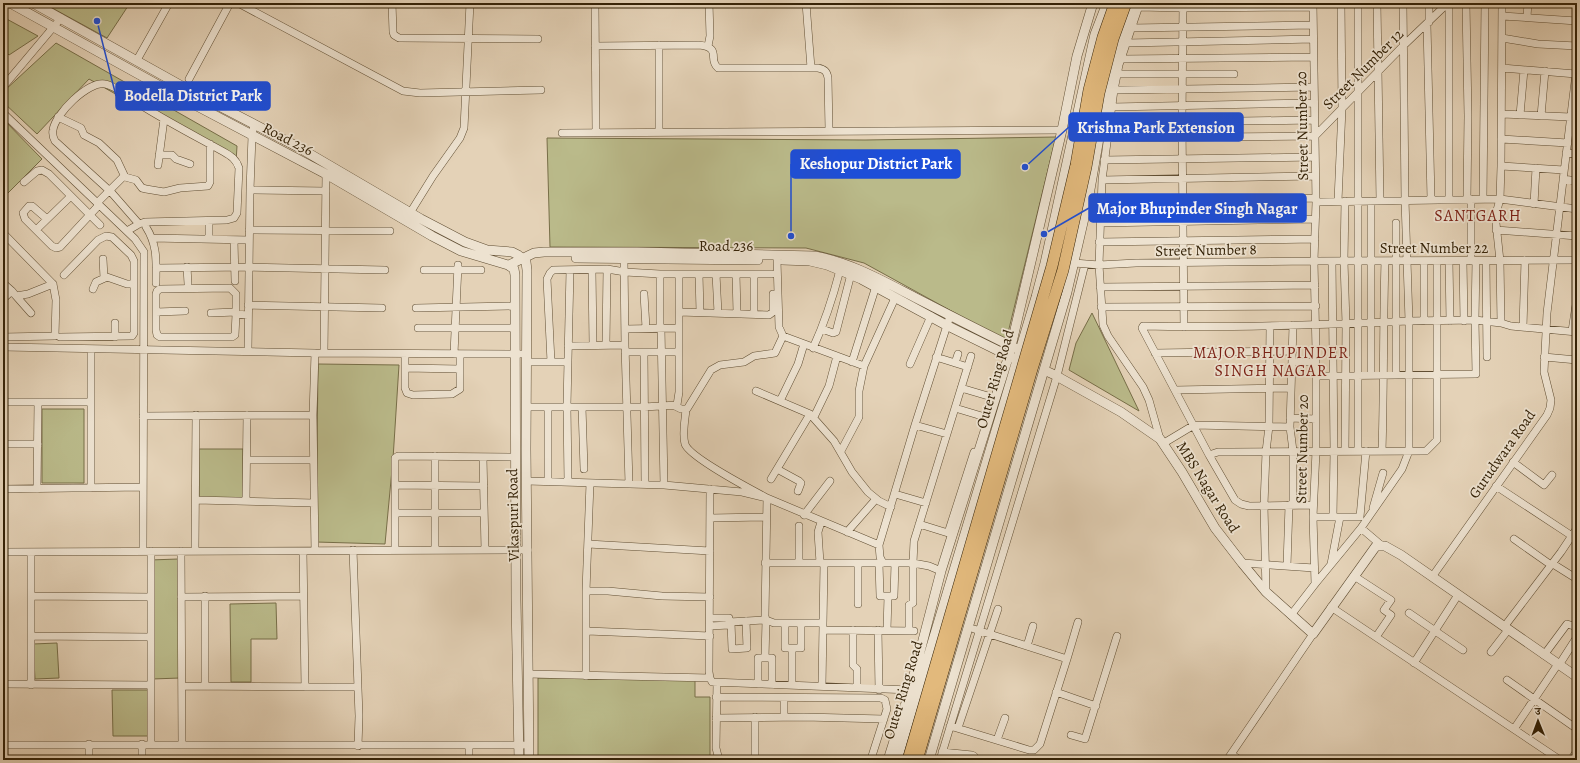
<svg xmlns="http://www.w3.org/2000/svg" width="1580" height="763" viewBox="0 0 1580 763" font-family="Alegreya,'Noto Serif Devanagari',serif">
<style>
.green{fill:#baba8a;stroke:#776e48}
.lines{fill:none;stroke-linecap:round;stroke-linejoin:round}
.minor-casing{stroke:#604e33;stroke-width:8}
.tertiary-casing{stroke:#604e33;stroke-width:10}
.minor{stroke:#ede2d0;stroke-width:7}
.tertiary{stroke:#ede2d0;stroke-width:9}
.primary-bridge-casing{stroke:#342207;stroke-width:12;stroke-linecap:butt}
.primary-bridge{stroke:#e2b97c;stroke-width:11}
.labels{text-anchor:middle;stroke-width:3.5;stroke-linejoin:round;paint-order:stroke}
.street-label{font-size:15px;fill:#342207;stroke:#ede2d0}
.neighbourhood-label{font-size:16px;letter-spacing:1px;fill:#7a1f14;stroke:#ede2d0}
.leader{fill:none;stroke:#1d4ed8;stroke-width:1.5}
.callout-dot{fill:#1d4ed8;stroke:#ede2d0;stroke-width:1.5}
.callout{fill:#1d4ed8;stroke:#1d4ed8;stroke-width:1.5}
.callout-label{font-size:16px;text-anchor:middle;font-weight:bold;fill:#fff}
</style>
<rect width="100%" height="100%" fill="#e4d2b7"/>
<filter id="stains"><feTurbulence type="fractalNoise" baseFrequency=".005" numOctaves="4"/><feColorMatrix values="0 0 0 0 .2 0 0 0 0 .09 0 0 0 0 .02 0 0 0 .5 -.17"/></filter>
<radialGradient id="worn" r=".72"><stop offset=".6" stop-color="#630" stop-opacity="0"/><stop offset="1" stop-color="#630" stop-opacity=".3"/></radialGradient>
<!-- green -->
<path class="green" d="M43,3H130L107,38Z
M3,17L38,36L9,55L3,49Z
M56,43L237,146L236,162L89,79L37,134L3,102V92Z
M3,119L42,159L3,198Z
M1056,137L1006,341L864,263L806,248L550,247L547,138L865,140Z
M1092,313L1139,411L1069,370L1076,343Z
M318,364L399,365L393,459L385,544L316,542Z
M42,409H84V483H42Z
M199,449H243V500H199Z
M178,559L180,678L152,679L150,560Z
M276,603L277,639H251V682H231L230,604Z
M57,643L59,678L35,679L33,644Z
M695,677V697H710V760H538V678Z
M112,690H148V736H113Z
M153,757H363L362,760H153Z"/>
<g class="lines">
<defs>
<path id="minor" d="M238,3L403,91L420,93L541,90
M392,3L393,32L394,35L399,38L538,39
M595,3L596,132
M806,3L811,68
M1140,3L1119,65L1114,90L1102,180L1099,265L1103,325L1108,336L1143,387L1149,400L1160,439
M1183,3L1182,122L1184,327
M1313,3L1316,202L1314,261L1316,351V451L1313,517L1315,584
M1377,3L1380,201
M1429,3V22
M1449,3V199
M1466,3L1468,116L1467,199
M1138,7L1183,8L1313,7
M1502,16L1577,21
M1527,17L1528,3
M1427,24L1431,199
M1131,28L1313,25
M1502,38L1538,44L1577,46
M1126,43L1313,39
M659,45V132
M595,46L699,45C723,48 707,59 718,68H818C824,69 827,71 828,78L829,130
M708,46L710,36L709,3
M1121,59L1313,57
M137,60L169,3
M1502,68L1576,74
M1117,74H1234
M189,79L230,3
M3,87L61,18
M1114,90L1314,87
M1112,107L1314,103
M3,113L135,239L144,252L143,551
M1502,114L1571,117
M1520,115L1524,70
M1541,116L1545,71
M58,117L77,126L81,128L84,135L99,143L117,160L125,177L136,180L142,188L146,189L164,192L180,188L208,186L210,182V144
M1110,123L1314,120
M562,133L1062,130
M1315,136L1404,45L1448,3
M1107,138L1315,136
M1501,139L1568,143
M1566,153L1577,154
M159,155H172L176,159L190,164
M1104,160L1315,157
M158,165L164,119
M1501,166L1564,170
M1563,179L1577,181
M1102,180L1315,176
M24,182L37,171L42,170L49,174L100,225
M250,190L326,191
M1471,199V261
M1483,199L1485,3
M1100,201L1316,198
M1338,201L1342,108L1341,3
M1371,201V375
M1316,202L1500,199L1577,209
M97,203L124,176
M1534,204L1536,168
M410,213L433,176L460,138L464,128L470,3
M47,219L32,206H29L23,213L25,219L52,246L56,248L60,247L99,205
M1100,223L1315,219
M146,227C158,246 156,262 156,283
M36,230L71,196
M249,230L390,231
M1496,230L1577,236
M127,231L139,224L145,222L227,220L234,218L237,213L239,168C236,159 231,156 224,152C197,137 170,123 144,107C135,101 114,85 105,84C88,81 55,114 53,130C52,134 53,137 55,141L111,192L139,224
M3,233L53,284
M152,238L249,240
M209,239V225
M234,240L235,281
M1099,242L1315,239
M103,259L104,278
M624,259L625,345L629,484
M777,260L779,327L783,336L864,366
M1332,261L1334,451L1333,517
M1424,261V321
M1449,261L1450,321
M1463,261L1464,321
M1486,261L1487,357
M1074,263L1099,265L1136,263L1314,261L1577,260
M187,267L188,284
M156,268L248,267L385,270
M424,270H481
M592,270L593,345
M660,274V328
M699,274L700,312
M716,274L718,313
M736,274L737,313
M3,283L12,291L3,299
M1100,287L1315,285
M93,289L96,282L107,277L127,284H134
M644,294L646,328
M16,296L31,313
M248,305L382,308
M1101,307L1316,306
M416,308L515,306
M156,312L185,311
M679,312L769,315L773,312V294
M211,313L236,312
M236,314L235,335L232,337H160L157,335L156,330V294L157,291L160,289L230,288L236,294V314L248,315
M754,314V274
M115,323V337
M1501,323L1500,261L1496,223L1497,210L1500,199L1501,166L1502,3
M1523,327L1525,260
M418,328H515
M661,328L664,485
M625,329L678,328
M822,329L833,333L836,332L851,274
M1572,331L1577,298
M3,337L55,336L56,300L53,284L28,294L16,296L12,291
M60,337L132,336L134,333V261L131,255L112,237L106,236L98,240L64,275
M606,344L607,269
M568,346L625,345
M3,347L315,353L526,354
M813,348C825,322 833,297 840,270
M91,349V488
M248,351L250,190L252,136L254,124
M625,352H679
M644,352L645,484
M324,353L326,174
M1155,353L1293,351
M405,354V388L407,393L413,395L452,394L460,389V354
M454,354L458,265
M936,357L968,367
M1544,357L1577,360
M526,362H551
M568,362H551L547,279L550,273L553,270L607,269L625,272L660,274H772
M852,362L876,286
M1292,362H1316
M955,363L958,354
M910,364L931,316
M405,368L460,369
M1396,375V223
M1316,376L1476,374L1475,320L1476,261
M961,388L988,396
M1175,390L1291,388
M756,391L810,414L834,441L852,472L868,492L879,501L891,507
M780,401L798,364L804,344
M3,402H91
M675,406L681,409H687L711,370L720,365L744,362L754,356L775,353L783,336
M526,407H644L677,405L679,392V274
M548,407V482
M582,407L584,469
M955,408L985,417L982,425
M686,410C685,420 682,434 685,444C689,457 752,490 767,498L765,616L766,620L774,623H823
M143,416L313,415
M814,417L829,386L837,356
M1290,418L1316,419
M915,425L947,434
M1290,427L1293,451V505
M1164,443L1194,425L1290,427L1293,325
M3,444H38
M841,451L859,417V391L864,366L895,298
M1345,451L1346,324L1344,261L1345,201
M1358,451V3
M1382,451C1384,388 1383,325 1385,261
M1209,455L1218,452H1231L1426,451L1437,440V261
M435,456V550
M483,457L485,550
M247,460H313
M1513,462L1544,485L1552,475
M777,469L799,481L801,483L798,491
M771,479L810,414
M527,481L664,485L742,492L767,498L879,545
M568,482L567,406L570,270
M395,485L484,486
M1496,486L1572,536
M3,489L142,487
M37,489L38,402
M710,489L709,672L710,678L712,682L910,690
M895,494L926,503
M196,500L314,503
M246,501L247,415
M1313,505L1249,506L1241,504L1235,500L1209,455L1142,328L1143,326C1231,328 1320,325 1409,321L1405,200L1403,3
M1373,508L1383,473
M395,513H484
M804,515L830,481
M1313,517H1360L1366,451
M710,518L766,517
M919,524L948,533L974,452
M1361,528L1381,545
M847,532L876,499
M1514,539L1551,565
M588,544L710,551
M353,550L359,716L358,746
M395,550V458L398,456L516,457
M151,551V744
M181,551L182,745
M195,551L196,415
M303,551L305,687
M315,551L313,415L315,353
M3,552L528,550
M765,563H913L929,566L941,571
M799,563V526
M820,563L818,532L821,522
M858,563V604
M879,563L880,596H894L895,563
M883,563L880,557L879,545L915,425L950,316
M1242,563L1314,568
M1331,564L1340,517
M1553,564L1577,579
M1287,566L1289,505
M1354,576L1391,600L1384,610L1391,615L1376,637
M1432,577L1547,415L1550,408L1551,400L1544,372L1547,313L1577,65
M586,591H608L662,596L710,597
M1266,592L1264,505L1266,452L1269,426L1270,326
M31,596L151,597
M181,597L303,596
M1331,607L1560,760
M1409,613L1463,650
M1291,615L1315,584L1361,528L1402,469L1409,451V321L1475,320L1501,323L1511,326L1577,332
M710,618H729V625L710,626
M729,622L766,620L765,658
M731,622L732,649L747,648L746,621
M785,623V648H801V623
M1504,627L1561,552L1577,528
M823,630L914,631
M853,630V665L857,669V688
M878,630L879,690
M887,630L888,596
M587,631L710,636
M909,631V605L913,603V563L914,541L971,356
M31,636L151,637
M1027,646L1033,626
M1491,652L1508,630
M1544,655L1567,624L1577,627
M1067,659L1078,622
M1414,663L1458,595
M1559,665L1577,637
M528,674L710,678
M586,676V591L590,483
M1507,680L1577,729
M717,683L716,748L718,756L720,760
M3,684L151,685
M758,684V658H772V685
M31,685V552
M792,685V649
M182,686L358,687
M205,686V596
M822,686L824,563
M1056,692L1096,706
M716,697L881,698L885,700L887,709L871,759
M784,717V698
M716,718L804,717L884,719
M950,726L1029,750H1034L1040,744L1067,659L974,629
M958,728L998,609
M1514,729L1558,664
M1071,735L1085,739L1117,636
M997,740L1005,718
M3,745H523
M469,745V760
M942,752L972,755L974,756V760
M1231,754L1240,760
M89,760V744
M142,760V744
M755,760V717
M808,760L865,759L886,760
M940,760L1057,376L1085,264
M1227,760L1313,634
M1571,760L1577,751"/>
<path id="tertiary" d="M10,3L178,96L326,174L432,236L461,251L508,265L514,269L515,275L516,600L519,760
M33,3L198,95L298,147L421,219L465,242L487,250L512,252L518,255L526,262L527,270L526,449L529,760
M576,258L758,260
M782,260L810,261L827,265L861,279L946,325L1013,358
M509,265L534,253L544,252H637L815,256C852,263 883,281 916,298C949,315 982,332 1015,348
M1044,370L1057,376L1060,378L1121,412L1160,439L1182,472L1215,528L1242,563L1266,592L1313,634L1376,546H1385L1401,555L1577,677
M888,760L910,690L941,571L1009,355L1062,130L1077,56L1093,3
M897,760L1036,297L1045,263L1095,34L1107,3
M929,760L1067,292L1088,201L1110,75L1133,3"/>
</defs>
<!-- minor casing -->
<use href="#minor" class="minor-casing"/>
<!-- tertiary casing -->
<use href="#tertiary" class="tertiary-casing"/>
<!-- minor -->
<use href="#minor" class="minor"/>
<!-- tertiary -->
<use href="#tertiary" class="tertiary"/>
<defs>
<path id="primary-bridge" d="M908,760L1052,266L1076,165L1089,90L1103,37L1115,3
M917,760L1032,369L1063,270L1086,167L1099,93L1113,39L1126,3"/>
</defs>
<!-- primary-bridge casing -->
<use href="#primary-bridge" class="primary-bridge-casing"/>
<!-- primary-bridge -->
<use href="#primary-bridge" class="primary-bridge"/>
</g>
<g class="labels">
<!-- street labels -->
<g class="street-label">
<text transform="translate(1363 69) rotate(-45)" y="5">Street Number 12</text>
<text transform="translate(1302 126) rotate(-91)" y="5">Street Number 20</text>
<text transform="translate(288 139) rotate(27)" y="5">Road 236</text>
<text x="726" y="251">Road 236</text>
<text x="1434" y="253">Street Number 22</text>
<text transform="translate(1206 250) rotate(-1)" y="5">Street Number 8</text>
<text transform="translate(995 379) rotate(-74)" y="5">Outer Ring Road</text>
<text transform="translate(1302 449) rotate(-89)" y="5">Street Number 20</text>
<text transform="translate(1502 454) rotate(-55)" y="5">Gurudwara Road</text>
<text transform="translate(1208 487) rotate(58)" y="5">MBS Nagar Road</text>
<text transform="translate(513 515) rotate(-91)" y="5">Vikaspuri Road</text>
<text transform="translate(903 690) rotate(-73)" y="5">Outer Ring Road</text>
</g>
<!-- neighbourhood labels -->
<g class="neighbourhood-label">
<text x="1478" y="221">SANTGARH</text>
<text x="1271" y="358">MAJOR BHUPINDER<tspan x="1271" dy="18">SINGH NAGAR</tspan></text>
</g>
</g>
<!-- callouts -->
<path class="leader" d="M97 21L116 96M1025 167L1069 127M791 236L791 164M1044 234L1089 208"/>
<g class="callout-dot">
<circle cx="97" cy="21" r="4"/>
<circle cx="1025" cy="167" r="4"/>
<circle cx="791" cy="236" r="4"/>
<circle cx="1044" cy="234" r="4"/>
</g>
<g class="callout">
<rect x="116" y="82" width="154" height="28" rx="4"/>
<rect x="1069" y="113" width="174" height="28" rx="4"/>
<rect x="791" y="150" width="169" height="28" rx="4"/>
<rect x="1089" y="194" width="217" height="28" rx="4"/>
</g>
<g class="callout-label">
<text x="193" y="101">Bodella District Park</text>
<text x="1156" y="133">Krishna Park Extension</text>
<text x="876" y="169">Keshopur District Park</text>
<text x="1197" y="214">Major Bhupinder Singh Nagar</text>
</g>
<!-- margin -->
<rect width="1580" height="763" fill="none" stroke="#e4d2b7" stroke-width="16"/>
<rect x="4" y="4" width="1572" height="755" fill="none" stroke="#342207" stroke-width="2"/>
<rect x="8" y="8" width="1564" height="747" fill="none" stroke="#342207"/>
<!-- north arrow -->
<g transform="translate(1538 721) rotate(359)" stroke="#ede2d0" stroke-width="3" paint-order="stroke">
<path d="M0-3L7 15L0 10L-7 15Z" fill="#342207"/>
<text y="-6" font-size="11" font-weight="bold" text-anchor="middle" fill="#342207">उ</text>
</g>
<rect width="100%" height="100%" filter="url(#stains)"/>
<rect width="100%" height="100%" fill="url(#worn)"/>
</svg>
